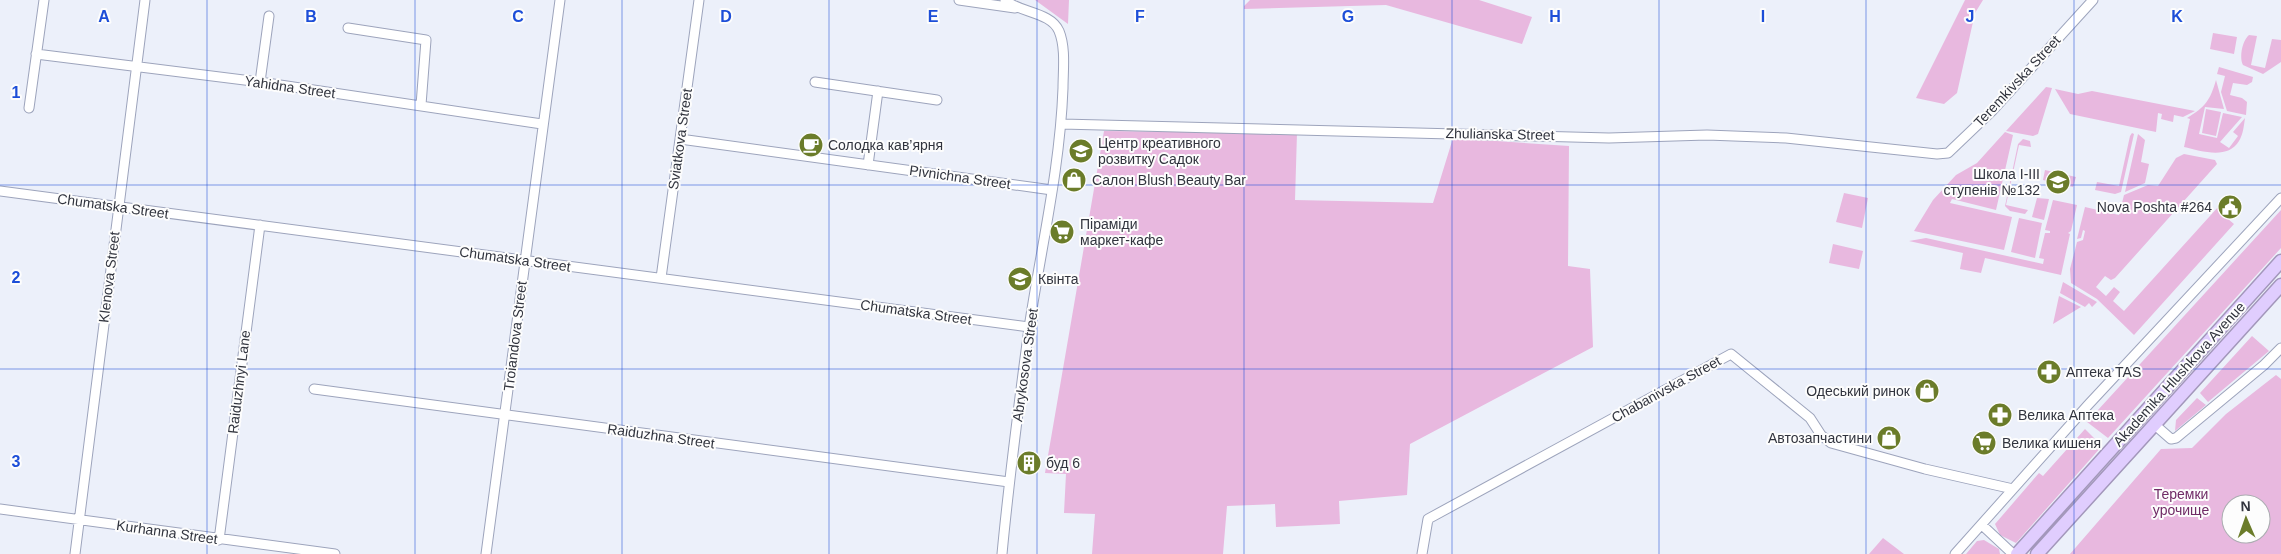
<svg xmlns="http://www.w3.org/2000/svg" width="2281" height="554" viewBox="0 0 2281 554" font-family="Helvetica,sans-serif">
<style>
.green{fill:#e8b8df;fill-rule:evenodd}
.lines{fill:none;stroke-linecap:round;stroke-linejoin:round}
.minor-casing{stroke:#9da4bc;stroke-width:11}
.highway-casing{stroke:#a397bb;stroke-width:15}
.minor{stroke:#fff;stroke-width:9}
.highway{stroke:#e0cdfe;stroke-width:12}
.grid{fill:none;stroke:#1d4ed8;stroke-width:1;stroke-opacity:0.55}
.labels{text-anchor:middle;stroke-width:4;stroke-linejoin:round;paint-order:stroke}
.street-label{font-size:14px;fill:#31343e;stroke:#fdfdfd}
.poi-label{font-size:14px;fill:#31343e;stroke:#fdfdfd;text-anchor:start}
.park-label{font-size:14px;fill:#702b66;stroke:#fdfdfd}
.grid-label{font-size:16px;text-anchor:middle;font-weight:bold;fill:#1d4ed8;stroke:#fdfdfd;stroke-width:4;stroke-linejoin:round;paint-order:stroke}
</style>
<rect width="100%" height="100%" fill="#ecf0fa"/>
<!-- green -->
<path class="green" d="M1034,0H1069L1068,24L1035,0Z
M1250,0H1479L1532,17L1522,44L1386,5L1244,9V6Z
M1965,0H1983L1975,13L1957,93L1944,104L1916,98Z
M2213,33L2237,37L2234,54L2210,49Z
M2249,35L2257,36L2251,65L2265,68L2272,39L2281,40V62L2263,74L2243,65C2239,58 2242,41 2249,35Z
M2219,67L2253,77L2252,82L2247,85L2233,83L2230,95L2242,98L2247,102L2246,115L2227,111L2221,92L2225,76L2217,74Z
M2216,80L2224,109L2205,107L2199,134L2217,138L2223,113L2242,117L2220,142L2229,148L2238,136L2233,132L2245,118C2244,125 2243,135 2239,141C2228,160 2201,151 2184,147L2190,119L2187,118C2205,107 2210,101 2216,80Z
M2046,87L2052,88L2038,134L2033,136L2006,131Z
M2055,89L2078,94L2092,91L2195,111L2183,117L2174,115L2173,122L2161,119L2162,114L2158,113L2156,132L2070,114Z
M2206,109L2221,112L2216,136L2202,133Z
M1104,131L1297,133L1295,200L1433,203L1453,138L1569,146L1568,266L1590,269L1593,347L1410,444L1407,495L1339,501L1340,524L1276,527L1275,504L1227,506L1223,554H1092L1095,514L1064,513L1066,474L1045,473Z
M2005,132L2013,135L1996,210L1952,199L1950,203L2012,217L2004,250L1914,231L1933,200L1956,175L1977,163Z
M2132,133L2134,134L2121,192L2115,194L2095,190L2097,182L2119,186L2130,136Z
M2138,134L2145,140L2141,162L2149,164L2145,183L2125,192Z
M2023,139L2030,141L2031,147L2019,145L2006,205L2028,210L2025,214L2010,211L2005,206L2018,144Z
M2184,154L2215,160L2217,164L2115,278L2111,280L2105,276L2096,287L2106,296L2114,287L2120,292L2113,301L2124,311L2219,206L2230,216L2228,219L2234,224L2134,335L2097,299L2071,283L2070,269L2077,242L2083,240L2085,231L2083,230L2081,238L2077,239L2085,207L2119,215L2124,195L2148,185L2158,186L2176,158Z
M2045,170L2076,177L2073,187L2043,180Z
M1844,193L1868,198L1862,228L1836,222Z
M2037,198L2049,199L2044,220L2032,217Z
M2053,200L2077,205L2071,231L2068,233L2070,234L2061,275L1985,258L1981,273L1960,269L1963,253L1909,241L1926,238L2043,264L2044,259L2039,258L2045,233H2050V231L2045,230Z
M2281,210V248L2108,438L2087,422Z
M2019,218L2042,223L2035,258L2011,252Z
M1833,244L1863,251L1859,269L1829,263Z
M2063,282L2097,302L2092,307L2089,303L2085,307L2060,293Z
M2059,296L2081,307L2053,324Z
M2252,336L2269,351L2208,402L2200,393Z
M2276,375L2281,379V554H2070L2161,449L2192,448L2226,414ZM2231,504H2261V534H2231Z
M2197,398L2206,405L2175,431L2176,420Z
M2085,429L2102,446L2016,543L2000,535L1995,524L2039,473L2043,476Z
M1883,538L1904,554H1869Z
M1984,540L1999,549L2000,554H1966L1977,541Z"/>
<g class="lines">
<defs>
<path id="minor" d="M959,0L1015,8
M348,28L426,40L421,105
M36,54L260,82L542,124
M260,82L269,16
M815,82L937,100
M29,108L44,0
M1062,124L1609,138L1707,135L1786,138L1937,154L1948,153L1992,111L2093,0
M680,139L1052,190
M868,165L878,91
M0,191L1029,327
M661,278L699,0
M314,389L1009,482
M2155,425L2171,439L2176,438L2264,365L2281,348
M0,509L335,554
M1982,525L2013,554
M219,540L260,225
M75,554L145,0
M486,554L560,0
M1002,554C1009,479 1019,403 1029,328C1041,248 1060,169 1063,88C1063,71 1066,48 1059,31C1051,12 1020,13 1005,0
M1422,554L1428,519L1731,354L1810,418L1821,435L1831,443L1925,469L2013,489
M1955,554L2088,405L2281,198"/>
<path id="highway" d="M2017,554L2281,261
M2037,554L2281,285"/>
</defs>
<!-- minor casing -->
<use href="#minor" class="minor-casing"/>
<!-- highway casing -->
<use href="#highway" class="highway-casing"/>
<!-- minor -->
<use href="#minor" class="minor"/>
<!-- highway -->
<use href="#highway" class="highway"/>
</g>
<!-- grid -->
<path class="grid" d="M207,0V554M415,0V554M622,0V554M829,0V554M1037,0V554M1244,0V554M1452,0V554M1659,0V554M1866,0V554M2074,0V554M0,185H2281M0,369H2281"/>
<!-- icons -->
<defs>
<symbol id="cafe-disc" viewBox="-11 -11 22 22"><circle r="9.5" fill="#6b7c2a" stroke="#fdfdfd"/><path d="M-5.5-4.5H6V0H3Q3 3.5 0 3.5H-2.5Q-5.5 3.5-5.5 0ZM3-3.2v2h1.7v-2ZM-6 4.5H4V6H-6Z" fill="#fff"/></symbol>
<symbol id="school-disc" viewBox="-11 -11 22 22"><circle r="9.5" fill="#6b7c2a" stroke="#fdfdfd"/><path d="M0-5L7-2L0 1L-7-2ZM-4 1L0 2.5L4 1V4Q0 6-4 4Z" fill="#fff"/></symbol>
<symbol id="shop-disc" viewBox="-11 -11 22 22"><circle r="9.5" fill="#6b7c2a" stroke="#fdfdfd"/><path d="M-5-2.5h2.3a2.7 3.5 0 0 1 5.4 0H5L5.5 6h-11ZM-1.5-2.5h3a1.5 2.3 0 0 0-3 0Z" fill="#fff"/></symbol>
<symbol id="civic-disc" viewBox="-11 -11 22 22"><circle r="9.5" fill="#6b7c2a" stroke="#fdfdfd"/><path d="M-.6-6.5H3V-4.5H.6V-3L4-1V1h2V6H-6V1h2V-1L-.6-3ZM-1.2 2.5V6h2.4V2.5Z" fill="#fff"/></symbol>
<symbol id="supermarket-disc" viewBox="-11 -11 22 22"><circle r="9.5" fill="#6b7c2a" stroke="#fdfdfd"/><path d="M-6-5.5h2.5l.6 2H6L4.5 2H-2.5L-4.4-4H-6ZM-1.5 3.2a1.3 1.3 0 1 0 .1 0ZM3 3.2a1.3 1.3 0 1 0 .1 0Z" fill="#fff"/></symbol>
<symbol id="pharmacy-disc" viewBox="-11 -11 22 22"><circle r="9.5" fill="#6b7c2a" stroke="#fdfdfd"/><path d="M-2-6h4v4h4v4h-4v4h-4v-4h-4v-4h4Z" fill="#fff"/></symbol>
<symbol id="building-disc" viewBox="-11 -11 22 22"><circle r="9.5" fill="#6b7c2a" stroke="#fdfdfd"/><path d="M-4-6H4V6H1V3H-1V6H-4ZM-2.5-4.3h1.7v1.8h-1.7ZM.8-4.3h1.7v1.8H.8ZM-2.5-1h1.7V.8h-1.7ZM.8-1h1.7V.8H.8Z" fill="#fff"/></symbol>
</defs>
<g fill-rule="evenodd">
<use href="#cafe-disc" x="797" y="131" width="28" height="28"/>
<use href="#school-disc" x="1067" y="137" width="28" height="28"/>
<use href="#shop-disc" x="1060" y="166" width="28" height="28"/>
<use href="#school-disc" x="2044" y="168" width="28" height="28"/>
<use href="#civic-disc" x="2216" y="193" width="28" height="28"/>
<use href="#supermarket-disc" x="1048" y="218" width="28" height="28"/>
<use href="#school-disc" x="1006" y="265" width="28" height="28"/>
<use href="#pharmacy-disc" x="2035" y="358" width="28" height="28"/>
<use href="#shop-disc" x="1913" y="377" width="28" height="28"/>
<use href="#pharmacy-disc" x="1986" y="401" width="28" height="28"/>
<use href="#shop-disc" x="1875" y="424" width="28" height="28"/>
<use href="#supermarket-disc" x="1970" y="429" width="28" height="28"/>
<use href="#building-disc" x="1015" y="449" width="28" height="28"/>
</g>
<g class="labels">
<!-- street labels -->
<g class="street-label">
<text transform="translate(2017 81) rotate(-47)" y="5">Teremkivska Street</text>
<text transform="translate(290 87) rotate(8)" y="5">Yahidna Street</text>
<text transform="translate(1500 134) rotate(1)" y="5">Zhulianska Street</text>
<text transform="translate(680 139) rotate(-82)" y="5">Sviatkova Street</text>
<text transform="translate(960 177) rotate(8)" y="5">Pivnichna Street</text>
<text transform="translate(113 206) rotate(8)" y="5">Chumatska Street</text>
<text transform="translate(515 259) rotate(8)" y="5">Chumatska Street</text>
<text transform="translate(109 277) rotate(-83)" y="5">Klenova Street</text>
<text transform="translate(916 312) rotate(8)" y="5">Chumatska Street</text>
<text transform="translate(515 336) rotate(-83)" y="5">Troiandova Street</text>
<text transform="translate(1025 365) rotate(-82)" y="5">Abrykosova Street</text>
<text transform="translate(2179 374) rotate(-48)" y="5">Akademika Hlushkova Avenue</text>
<text transform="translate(239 382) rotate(-83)" y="5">Raiduzhnyi Lane</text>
<text transform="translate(1666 389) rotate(-29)" y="5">Chabanivska Street</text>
<text transform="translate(661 436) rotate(8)" y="5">Raiduzhna Street</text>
<text transform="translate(167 532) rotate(8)" y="5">Kurhanna Street</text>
</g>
<!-- poi labels -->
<g class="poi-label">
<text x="1098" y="148">Центр креативного<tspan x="1098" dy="16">розвитку Садок</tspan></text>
<text x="828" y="150">Солодка кав’ярня</text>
<text x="2040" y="179" text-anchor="end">Школа І-ІІІ<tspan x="2040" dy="16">ступенів №132</tspan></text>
<text x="1092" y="185">Салон Blush Beauty Bar</text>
<text x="2212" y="212" text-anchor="end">Nova Poshta #264</text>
<text x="1080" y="229">Піраміди<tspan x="1080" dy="16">маркет-кафе</tspan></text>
<text x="1038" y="284">Квінта</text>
<text x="2066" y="377">Аптека TAS</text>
<text x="1910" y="396" text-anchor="end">Одеський ринок</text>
<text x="2018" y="420">Велика Аптека</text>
<text x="1872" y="443" text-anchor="end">Автозапчастини</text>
<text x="2002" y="448">Велика кишеня</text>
<text x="1046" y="468">буд 6</text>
</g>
<!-- park labels -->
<g class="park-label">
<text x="2181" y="499">Теремки<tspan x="2181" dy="16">урочище</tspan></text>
</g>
</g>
<g class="grid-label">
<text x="104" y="22">A</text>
<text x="311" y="22">B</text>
<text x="518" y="22">C</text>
<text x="726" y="22">D</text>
<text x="933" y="22">E</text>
<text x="1140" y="22">F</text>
<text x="1348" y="22">G</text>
<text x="1555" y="22">H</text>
<text x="1763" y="22">I</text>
<text x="1970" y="22">J</text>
<text x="2177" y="22">K</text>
<text x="16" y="98">1</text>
<text x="16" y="283">2</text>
<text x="16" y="467">3</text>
</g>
<!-- north arrow -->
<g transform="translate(2246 519) rotate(358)"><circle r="24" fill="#fdfdfd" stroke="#abadb1"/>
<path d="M0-4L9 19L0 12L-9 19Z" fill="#6b7c2a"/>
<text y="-8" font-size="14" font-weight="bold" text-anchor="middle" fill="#31343e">N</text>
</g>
</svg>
